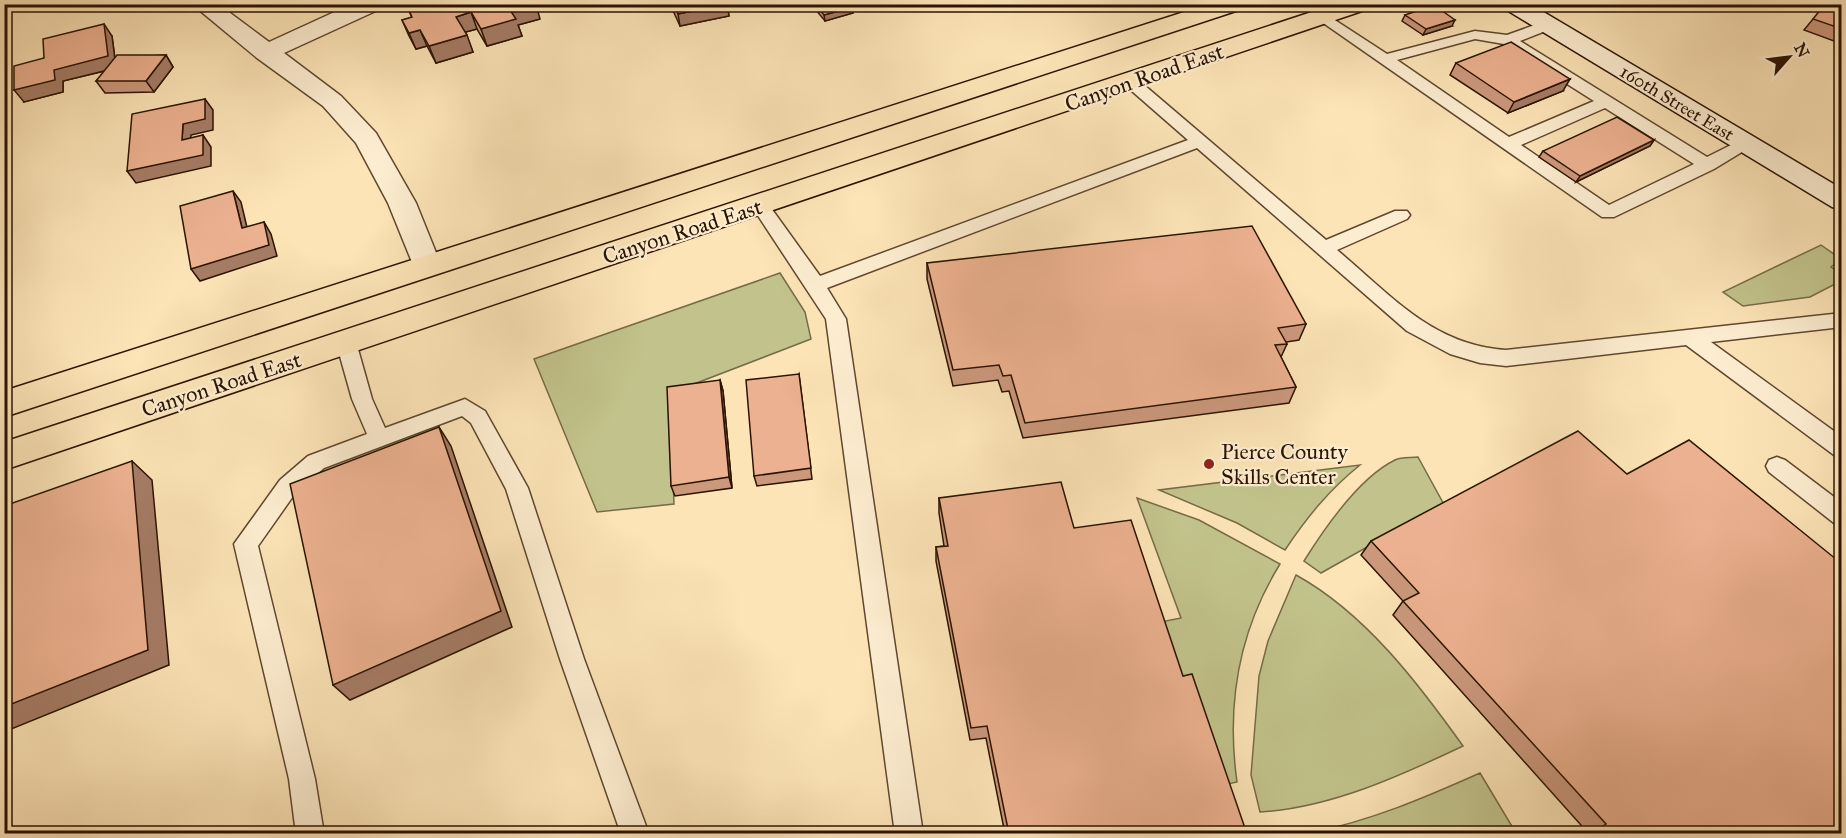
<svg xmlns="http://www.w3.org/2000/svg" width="1846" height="838" viewBox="0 0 1846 838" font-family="'IM FELL Great Primer',serif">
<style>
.green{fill:#c2c38c;stroke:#766b46;stroke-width:1.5}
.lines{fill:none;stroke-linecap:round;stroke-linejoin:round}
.service-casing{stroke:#5f472e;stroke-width:3}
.minor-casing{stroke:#5f472e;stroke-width:3}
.secondary-casing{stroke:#2b1300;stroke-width:3}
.primary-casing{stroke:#2b1300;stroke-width:3}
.service{fill:#fdedd0;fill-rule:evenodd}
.minor{fill:#fdedd0;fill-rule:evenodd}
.secondary{fill:#fdedd0;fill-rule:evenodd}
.primary{fill:#fce4b7;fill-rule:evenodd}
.wall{fill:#cb987c;stroke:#2b1300;stroke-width:1.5}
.shaded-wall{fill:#a57c65;stroke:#2b1300;stroke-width:1.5}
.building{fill:#ecb190;stroke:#2b1300;stroke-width:1.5}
.poi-dot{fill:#8f2418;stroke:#fdedd0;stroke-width:2}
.labels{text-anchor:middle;stroke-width:4.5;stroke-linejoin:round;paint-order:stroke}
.far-street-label{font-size:18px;fill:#2b1300;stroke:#fdedd0}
.street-label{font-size:22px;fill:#2b1300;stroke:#fdedd0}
.poi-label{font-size:22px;fill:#2b1300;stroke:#fdedd0;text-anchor:start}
</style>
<rect width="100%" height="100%" fill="#fce4b7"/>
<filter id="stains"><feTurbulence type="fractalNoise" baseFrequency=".00333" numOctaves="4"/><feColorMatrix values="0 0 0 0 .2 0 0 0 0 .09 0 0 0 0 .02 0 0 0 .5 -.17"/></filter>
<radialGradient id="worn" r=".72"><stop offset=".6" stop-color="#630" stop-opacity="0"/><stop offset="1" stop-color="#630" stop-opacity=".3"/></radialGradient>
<!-- green -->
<path class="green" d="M1821,245L1841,259L1831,267L1841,274V281L1810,297L1743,306L1723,292Z
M780,273L805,312L811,339L681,389L670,399L674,504L597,512L534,359Z
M1418,457L1447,510L1376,542L1321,573L1304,561C1324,529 1360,477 1395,460C1401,457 1411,458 1418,457Z
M1360,465C1329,490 1307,517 1285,550L1237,523L1159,490Z
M1137,498L1199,520L1280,564C1238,632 1226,704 1237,782L1219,786L1156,623L1181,618Z
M1296,575C1365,613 1418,683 1463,746C1400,776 1330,808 1260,812L1251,775L1259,676L1268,641Z
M1480,773L1516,833H1310C1370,821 1424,798 1480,773Z"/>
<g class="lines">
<defs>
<path id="service" d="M1324,13L1387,54L1475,31L1507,35L1543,22H1553L1555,25L1553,28L1520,41L1707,157L1741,140H1753L1755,144L1714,169L1614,217H1602L1319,20L1317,17L1319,14ZM1475,39L1504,44L1594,101L1509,137L1397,60ZM1605,108L1694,164L1609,205L1521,145Z
M1131,77L1137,79L1326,240L1395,211H1407L1410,215L1407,219L1337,250C1391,295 1432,345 1506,350L1842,313V327L1711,342L1842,437V457L1834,455L1686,345L1506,366L1480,363L1450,354L1407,331L1197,148L827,288L846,319L923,834H895L826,319L751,205L754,201H766L820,276L1188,140L1125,85L1123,82L1125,79Z
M346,335L353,337L356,342L372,399L385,428L465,399L485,411L528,488L584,659L649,834H621L560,659L506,489L471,423L462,416L324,468L296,492L258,546L315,779L324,834H296L289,779L234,544L280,480L308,456L367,434L352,399L336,342L339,337Z
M1777,457L1785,460L1842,503V525L1834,523L1769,472L1766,466L1769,460Z"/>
<path id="minor" d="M192,4H218L269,42L352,4H383L380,9L284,53L341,96L376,133L416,203L441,265L436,272L426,275L416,272L388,203L356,143L323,106L257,58Z"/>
<path id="secondary" d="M1502,4H1530L1842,189V210L1832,207L1505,9Z"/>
<path id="primary" d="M1209,4H1245L1242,9L4,417V391Z
M1336,4H1371L1368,9L4,470V442Z"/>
</defs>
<!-- service casing -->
<use href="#service" class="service-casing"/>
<!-- minor casing -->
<use href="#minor" class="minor-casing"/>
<!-- secondary casing -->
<use href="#secondary" class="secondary-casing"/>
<!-- primary casing -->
<use href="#primary" class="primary-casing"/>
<!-- service -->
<use href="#service" class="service"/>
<!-- minor -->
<use href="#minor" class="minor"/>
<!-- secondary -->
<use href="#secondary" class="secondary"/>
<!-- primary -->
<use href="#primary" class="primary"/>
</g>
<!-- wall -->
<path class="wall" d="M670,4H727L729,16L680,26Z
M811,4H851L853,7V13L825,21Z
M1842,4V44L1804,30L1813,19Z
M407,6L540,19L518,25L522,36L487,46L477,29L465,32L473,52L436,63L427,46L416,49L409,36L402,20L412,18Z
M1405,15L1452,26L1423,35L1402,21Z
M112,36L115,58L166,55L173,67L154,92L105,93L96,81L105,71L63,81V92L24,102L44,58Z
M1456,63L1563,91L1508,113L1450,75Z
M1654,140L1650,146L1576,182L1539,157L1543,151Z
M927,263L1306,324L1299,340L1286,342L1287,344L1281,357L1296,387L1289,403L1023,438L1009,391L1002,392L998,380L953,386L927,279Z
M799,374L812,479L757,486L754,476Z
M720,380L723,391L732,488L675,496L671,486Z
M1627,474L1842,834H1589L1393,615L1403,601L1361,555L1371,541Z
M939,498L1074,528L1183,676L1247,834H1005L986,738L970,740L936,561V547L944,546L939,513Z"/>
<!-- shaded-wall -->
<path class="shaded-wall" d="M529,4H536L540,19L518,25L522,36L487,46L481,29L510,10Z
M727,4L729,16L680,26L678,14Z
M853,7V13L825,21L824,15Z
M471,12L477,29L462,33L456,17Z
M1455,20L1452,26L1423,35L1426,29Z
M104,24L112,36L116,68L63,81V92L24,102L14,90Z
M420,30L427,46L416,49L409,33Z
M467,35L473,52L436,63L429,46Z
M166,55L173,67L154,92L146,81Z
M1570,79L1563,91L1508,113L1514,102Z
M205,99L213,110V130L191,135L190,152L182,140L183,124Z
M203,135L211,147V166L136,183L127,171Z
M1654,140L1650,146L1576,182L1580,176Z
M233,191L241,202L250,240L242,228Z
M264,222L271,234L277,256L200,281L191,269Z
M720,380L723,391L732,488L729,477Z
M439,427L451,446L512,627L350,700L333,685Z
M132,461L152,480L169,665L4,732V707Z"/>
<!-- building -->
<path class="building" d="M413,4H529L510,10L516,19L481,29L471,12L456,17L467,35L429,46L420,30L409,33L402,20L412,17L407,6Z
M673,4H727L678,14Z
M815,4H851L853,7L824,15Z
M1825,4H1842V29L1813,19Z
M1434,5L1455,20L1426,29L1405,15Z
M104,24L108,56L54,70L55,80L14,90V66L44,58L43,39Z
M1511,42L1570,79L1514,102L1456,63Z
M117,55H166L146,81H96Z
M205,99V119L183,124L182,140L203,135V155L127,171L132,114Z
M1617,117L1654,140L1580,176L1543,151Z
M233,191L242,228L264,222L269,245L191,269L180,206Z
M1252,226L1306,324L1278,328L1287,344L1275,345L1296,387L1025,423L1011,375L1003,376L999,365L953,370L927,263Z
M799,374L811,468L754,476L746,380Z
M720,380L729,477L671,486L667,387Z
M439,427L501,611L333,685L290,484Z
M1578,431L1627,474L1689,440L1842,564V834H1592L1606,824L1403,601L1419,593L1371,541Z
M132,461L148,650L4,707V506Z
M1061,482L1074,528L1131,520L1183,676L1192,674L1247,834H1009L987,726L971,728L936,547L948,546L939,498Z"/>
<!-- markers -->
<circle class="poi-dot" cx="1209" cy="464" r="6"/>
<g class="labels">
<!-- far-street labels -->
<g class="far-street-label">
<text transform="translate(1677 103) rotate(31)" y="6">160th Street East</text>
</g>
<!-- street labels -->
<g class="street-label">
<text transform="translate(1144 77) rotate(-19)" y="8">Canyon Road East</text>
<text transform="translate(682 231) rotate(-18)" y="8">Canyon Road East</text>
<text transform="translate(221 384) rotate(-18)" y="8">Canyon Road East</text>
</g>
<!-- poi labels -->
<g class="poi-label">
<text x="1221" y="459">Pierce County<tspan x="1221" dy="25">Skills Center</tspan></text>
</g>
</g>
<!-- margin -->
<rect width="1846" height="838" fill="none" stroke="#fce4b7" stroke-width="24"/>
<rect x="6" y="6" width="1834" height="826" fill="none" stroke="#2b1300" stroke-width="3"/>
<rect x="12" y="12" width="1822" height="814" fill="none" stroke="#2b1300" stroke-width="1.5"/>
<!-- north arrow -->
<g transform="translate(1789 57) rotate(62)" stroke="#fdedd0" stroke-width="4.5" paint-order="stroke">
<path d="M0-4.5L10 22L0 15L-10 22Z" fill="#2b1300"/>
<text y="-9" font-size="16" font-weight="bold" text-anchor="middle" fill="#2b1300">N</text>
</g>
<rect width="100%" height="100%" filter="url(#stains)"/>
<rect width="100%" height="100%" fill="url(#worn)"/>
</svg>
